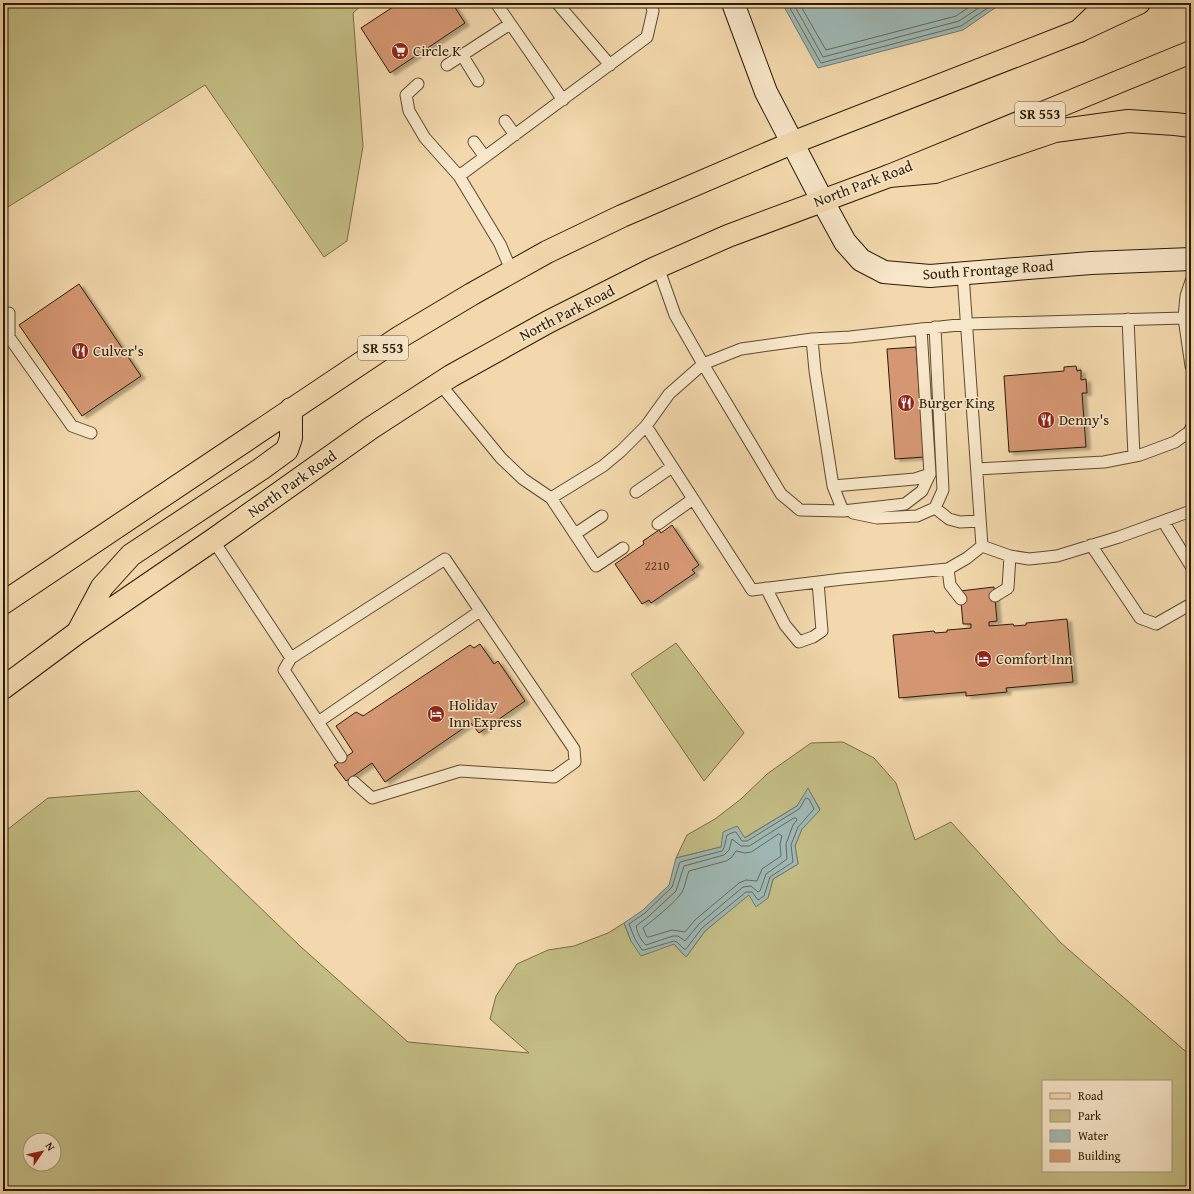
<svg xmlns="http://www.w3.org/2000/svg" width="1194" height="1194" viewBox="0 0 1194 1194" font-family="'Gentium Book Plus',serif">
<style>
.green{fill:#c3bc84;stroke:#786c44;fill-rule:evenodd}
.water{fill:#9fb8b4;stroke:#71796d}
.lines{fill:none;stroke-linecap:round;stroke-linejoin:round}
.shore{stroke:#666a5c;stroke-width:1}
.building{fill:#d59773;stroke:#2c1b03;filter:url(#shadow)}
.lane-casing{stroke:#5e4a2d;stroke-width:13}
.secondary-casing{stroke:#2c1b03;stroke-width:24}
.primary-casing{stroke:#2c1b03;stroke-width:24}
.highway-casing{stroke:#2c1b03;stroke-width:24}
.lane{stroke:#f7e6c9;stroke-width:11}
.secondary{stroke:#f7e6c9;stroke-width:22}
.primary{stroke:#f2d8ac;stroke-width:22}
.highway{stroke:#f2d8ac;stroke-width:22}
.labels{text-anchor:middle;stroke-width:3;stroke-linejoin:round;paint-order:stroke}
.number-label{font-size:13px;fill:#563a1f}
.shield{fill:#f7e6c9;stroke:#69583e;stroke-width:1}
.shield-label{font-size:14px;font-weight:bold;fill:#2c1b03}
.poi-label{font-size:15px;fill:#2c1b03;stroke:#f7e6c9;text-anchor:start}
.street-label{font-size:15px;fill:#2c1b03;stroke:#f7e6c9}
</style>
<defs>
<filter id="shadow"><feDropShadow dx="4.5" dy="2.5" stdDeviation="1" flood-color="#0004"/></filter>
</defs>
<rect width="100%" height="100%" fill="#f2d8ac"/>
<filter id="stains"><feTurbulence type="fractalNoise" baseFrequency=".005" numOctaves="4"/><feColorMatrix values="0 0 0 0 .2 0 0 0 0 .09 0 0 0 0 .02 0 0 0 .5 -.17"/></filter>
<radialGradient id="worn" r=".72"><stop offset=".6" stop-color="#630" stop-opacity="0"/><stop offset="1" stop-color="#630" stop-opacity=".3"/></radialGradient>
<!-- green -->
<path class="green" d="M3,3H364L353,13L363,146L347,241L324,257L205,85L3,210Z
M676,643L744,733L704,781L631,674Z
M843,742L874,758L896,783L915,840L951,822L1061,943L1191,1056V1191H3V833L48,798L139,791L301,947L408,1042L529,1053L490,1019L496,996L517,964L548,950L574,946L608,933L624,923L631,941L674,944L686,957L705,931L749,894L768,898L773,879L798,864L795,846L802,828L820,809L808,789L797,806L744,838L737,826L721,847L676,858L687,835L715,819L741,799L767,774L811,743ZM1043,1081H1171V1171H1043ZM30,1140H54V1164H30Z"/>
<!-- water -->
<path class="water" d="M782,3H1002L963,30L818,68Z
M808,788L820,810L802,829L795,846L798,864L773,879L768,898L756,907L749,895L705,931L686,957L674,944L641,956L631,941L624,923L643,910L669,885L676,858L721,847L723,832L737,826L745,838L797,806Z"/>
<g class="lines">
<!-- shore -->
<path class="shore" d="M787,3L821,63L961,26L995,3
M793,3L823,57L959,21L986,3
M799,3L826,50L956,16L975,3
M806,798L809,799L814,809L798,827L791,845L793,862L770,877L764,896L758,900L752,892H746L702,928L686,949H684L677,942L674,941L644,950H642L635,939L629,924L645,913L672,887L680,862L722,851L724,848L727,835L734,832H736L742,841H747L799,809Z
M794,818H796L797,820L793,825L786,844L787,859L766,874L760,891L758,892L751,886L743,887L699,924L685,941L678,936H673L646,945C641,941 637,932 636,926L649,916L676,891L684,866L724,855L729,850L732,839L741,846H749Z
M779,834L782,836L780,844L781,856L762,869L757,881L746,880L739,883L695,920L685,932L672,930L649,937H647L643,928C652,921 677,901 682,892C686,885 686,877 689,871L726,861L731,858L736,851L745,853L751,852Z"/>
</g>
<!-- building -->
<path class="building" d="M399,3H452L465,23L390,73L361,28Z
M79,284L141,376L82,416L19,325Z
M916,347L924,457L895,459L887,349Z
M1076,366L1077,371L1081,370V380L1086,379L1087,393H1082L1086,447L1009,452L1004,376L1064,371V367Z
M672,525L699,565L692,570L695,573L651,603L649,600L642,604L615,564L644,544L643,541L659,530L661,533Z
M994,587L997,621L989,622V626L1013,624L1014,626L1026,625V623L1067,619L1073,682L1006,688L1007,692L966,696V692L899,698L893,635L934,631L935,633L947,632V630L971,628V624H963L960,591Z
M480,644L494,664L498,661L525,701L479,733L471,723L385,782L372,763L346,781L334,765L353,752L336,726L356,712L363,716L470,645L474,648Z"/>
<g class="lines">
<defs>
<path id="lane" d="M496,3L563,100
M557,3L610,65
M462,55L478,81
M447,65L510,24
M418,84L406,95L409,111L425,138L459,176
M505,121L515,135
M474,142L485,157
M512,272L500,244L459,176L647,37L653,11L651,3
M9,313V337L72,426L91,433
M1184,318L1191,366
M1128,319L1134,456
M812,339L815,371L833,486L843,511
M440,384L501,458L523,479L551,498L603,466L621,451L646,426L669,394L703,364L675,315L658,267
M646,426L752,590L843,579L948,569L967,558L982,546L963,274
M977,469L1104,462L1140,455L1175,442L1189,432L1191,428
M930,474L922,491L905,504L843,511L800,510L781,494L703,364L741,349L812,339L850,337L967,324L1184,318L1186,296L1191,281
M833,486L915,479L930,474L921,329
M636,492L672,467
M551,498L596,566L623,548
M935,508L949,519L960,522L980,521
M853,513L877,518L917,516L935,508L943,490L935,327
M1163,521L1191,566
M658,524L693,499
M575,534L602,516
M213,540L291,658L445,559L574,749L575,762L554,777L460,771L372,798L354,782
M1091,545L1140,618L1156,624L1191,604
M982,546L1010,556L1029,559L1057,556L1119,537L1191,511
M948,569L950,585L961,599
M766,588L785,625L799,642L813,637L822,631L818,582
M995,596L1008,588L1010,556
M291,658L284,670L341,757
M318,722L480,611"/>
<path id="secondary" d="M733,3L766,92L822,200L845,242L861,260L884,272L930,276L1091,263L1191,259"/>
<path id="primary" d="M3,603L400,337L472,294L547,252L622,216L792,143L1079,31L1139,3
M79,630L102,587L131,555L261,469L287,450L291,438V409
M3,688L77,633L213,540L371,428L451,376L548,322L653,269L728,236L889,176L1191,52"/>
<path id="highway" d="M1079,31L1108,3
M889,176L935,172L1055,131L1128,121L1175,124L1191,126"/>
</defs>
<!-- lane casing -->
<use href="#lane" class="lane-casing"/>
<!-- secondary casing -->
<use href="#secondary" class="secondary-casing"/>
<!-- primary casing -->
<use href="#primary" class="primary-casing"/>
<!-- highway casing -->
<use href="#highway" class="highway-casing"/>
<!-- lane -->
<use href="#lane" class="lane"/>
<!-- secondary -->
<use href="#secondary" class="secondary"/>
<!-- primary -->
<use href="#primary" class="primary"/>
<!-- highway -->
<use href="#highway" class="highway"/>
</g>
<!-- icons -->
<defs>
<symbol id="supermarket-disc" viewBox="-11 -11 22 22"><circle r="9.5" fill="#8f2418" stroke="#f7e6c9"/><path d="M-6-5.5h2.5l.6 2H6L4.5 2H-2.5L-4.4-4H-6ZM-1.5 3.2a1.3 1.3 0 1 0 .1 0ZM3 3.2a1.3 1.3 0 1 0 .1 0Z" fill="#fff"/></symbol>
<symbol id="restaurant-disc" viewBox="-11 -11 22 22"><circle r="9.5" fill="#8f2418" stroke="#f7e6c9"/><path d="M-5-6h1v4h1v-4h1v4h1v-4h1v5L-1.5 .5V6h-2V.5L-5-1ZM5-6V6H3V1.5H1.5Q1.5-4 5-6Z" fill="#fff"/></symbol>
<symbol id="hotel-disc" viewBox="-11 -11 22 22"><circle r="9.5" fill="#8f2418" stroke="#f7e6c9"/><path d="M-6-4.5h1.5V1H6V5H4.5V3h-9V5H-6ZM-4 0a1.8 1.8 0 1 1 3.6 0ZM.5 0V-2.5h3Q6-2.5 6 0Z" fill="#fff"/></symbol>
</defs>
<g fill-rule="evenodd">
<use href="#supermarket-disc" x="390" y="41" width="20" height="20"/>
<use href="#restaurant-disc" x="70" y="341" width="20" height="20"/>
<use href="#restaurant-disc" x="896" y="393" width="20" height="20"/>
<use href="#restaurant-disc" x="1036" y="410" width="20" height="20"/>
<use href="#hotel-disc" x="973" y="649" width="20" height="20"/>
<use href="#hotel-disc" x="426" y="704" width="20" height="20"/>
</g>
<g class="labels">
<!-- number labels -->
<g class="number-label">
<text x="657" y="570">2210</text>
</g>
<!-- shield labels -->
<g class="shield">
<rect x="1015" y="102" width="50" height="24" rx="3"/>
<rect x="358" y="336" width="50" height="24" rx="3"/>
</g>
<g class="shield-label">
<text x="1040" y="119">SR 553</text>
<text x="383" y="353">SR 553</text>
</g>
<!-- poi labels -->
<g class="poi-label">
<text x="413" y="56">Circle K</text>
<text x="93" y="356">Culver's</text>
<text x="919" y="408">Burger King</text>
<text x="1059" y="425">Denny's</text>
<text x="996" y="664">Comfort Inn</text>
<text x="449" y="710">Holiday<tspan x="449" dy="17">Inn Express</tspan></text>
</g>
<!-- street labels -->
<g class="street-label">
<text transform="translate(863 184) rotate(-21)" y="5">North Park Road</text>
<text transform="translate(988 270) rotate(-4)" y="5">South Frontage Road</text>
<text transform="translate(567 313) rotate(-27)" y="5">North Park Road</text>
<text transform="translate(292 484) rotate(-35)" y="5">North Park Road</text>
</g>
</g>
<!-- margin -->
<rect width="1194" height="1194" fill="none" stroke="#f2d8ac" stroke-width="16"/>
<rect x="4" y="4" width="1186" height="1186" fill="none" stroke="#2c1b03" stroke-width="2"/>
<rect x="8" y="8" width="1178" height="1178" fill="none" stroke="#2c1b03"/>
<!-- legend -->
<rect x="1042" y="1080" width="130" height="92" fill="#f7e6c9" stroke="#a6957a"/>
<rect x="1050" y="1093" width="20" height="6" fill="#f2d8ac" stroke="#a6957a"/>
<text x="1078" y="1100" font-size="12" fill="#2c1b03">Road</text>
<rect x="1050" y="1110" width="20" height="12" fill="#c3bc84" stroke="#a6957a"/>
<text x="1078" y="1120" font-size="12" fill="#2c1b03">Park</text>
<rect x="1050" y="1130" width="20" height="12" fill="#9fb8b4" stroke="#a6957a"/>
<text x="1078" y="1140" font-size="12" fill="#2c1b03">Water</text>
<rect x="1050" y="1150" width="20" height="12" fill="#d59773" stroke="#a6957a"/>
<text x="1078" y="1160" font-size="12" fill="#2c1b03">Building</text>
<!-- north arrow -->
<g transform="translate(42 1152) rotate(56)"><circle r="19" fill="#f7e6c9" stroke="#a6957a"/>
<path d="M0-3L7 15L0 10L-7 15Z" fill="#8f2418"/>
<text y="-6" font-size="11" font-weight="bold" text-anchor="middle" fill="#2c1b03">N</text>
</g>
<rect width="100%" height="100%" filter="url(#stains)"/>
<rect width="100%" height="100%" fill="url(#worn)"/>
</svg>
